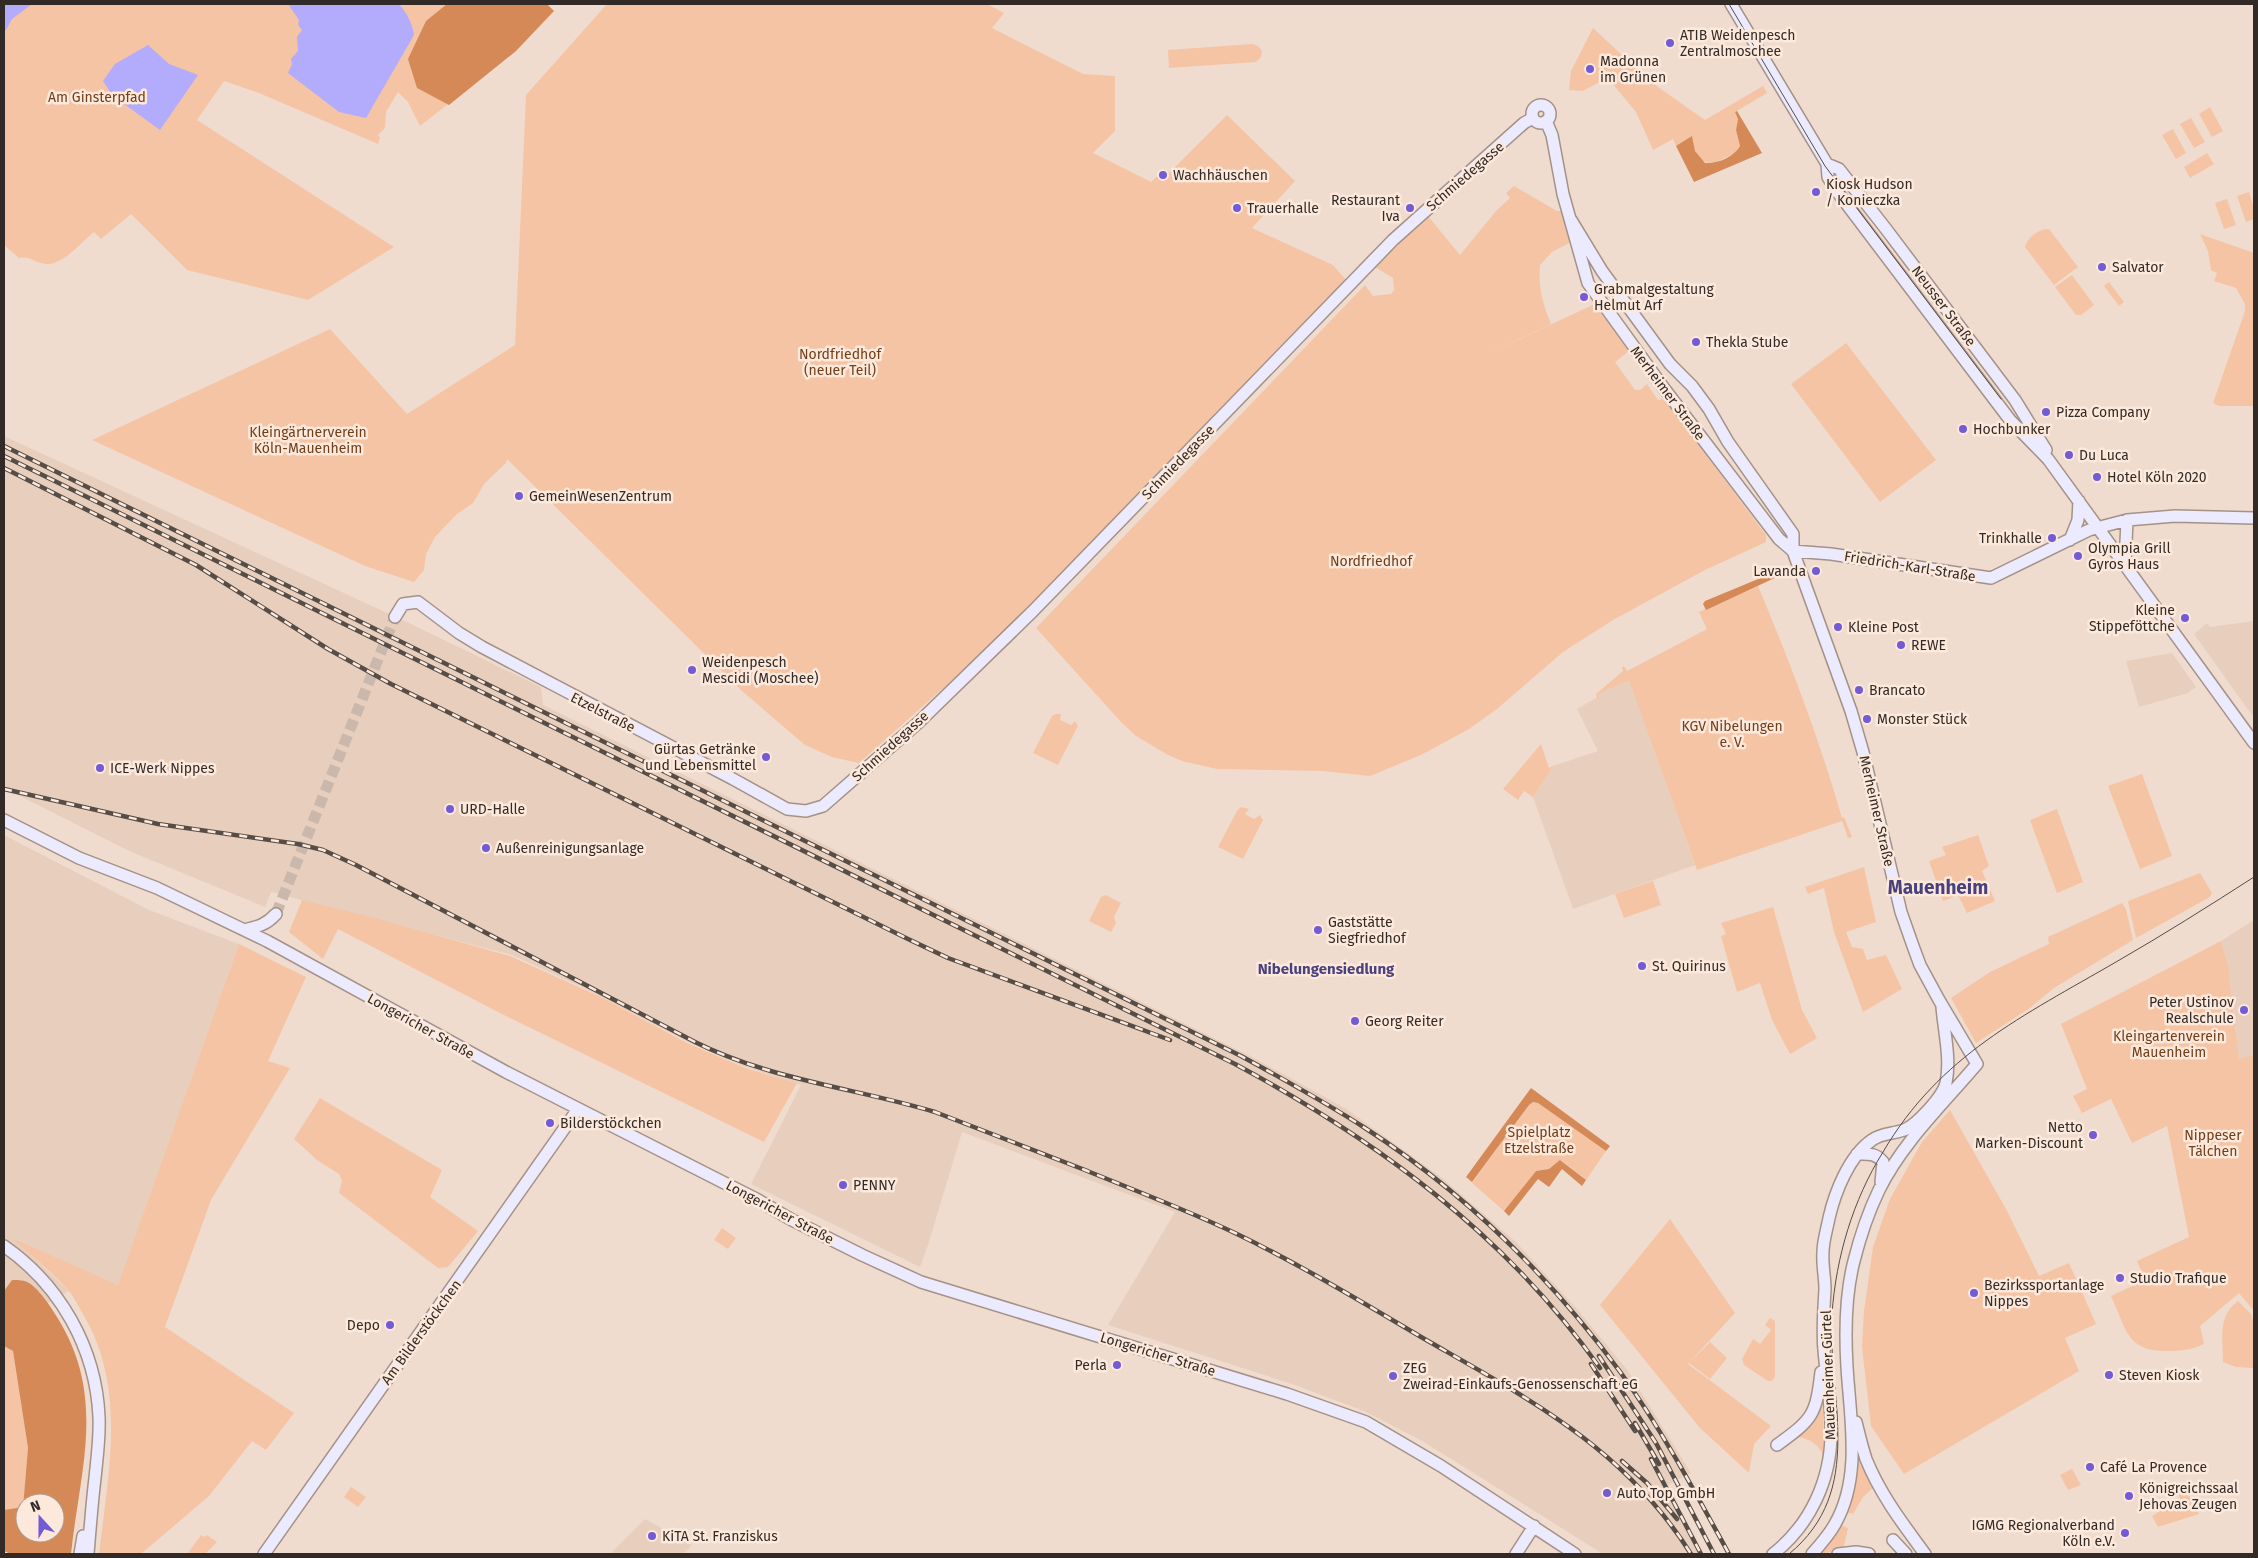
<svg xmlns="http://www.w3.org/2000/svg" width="2258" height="1558" viewBox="0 0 2258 1558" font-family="'Fira Sans',sans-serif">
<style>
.built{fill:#e8cebd}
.green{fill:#f4c4a5}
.forest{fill:#d48956;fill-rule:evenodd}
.water{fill:#b3abfc}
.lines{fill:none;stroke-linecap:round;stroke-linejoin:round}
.secondary-tunnel{stroke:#cab8ad;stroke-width:11;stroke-dasharray:11 5.5;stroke-linecap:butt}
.secondary-casing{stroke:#a49286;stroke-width:14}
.secondary{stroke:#eceafe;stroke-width:11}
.tram{stroke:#574d47;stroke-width:1}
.rail-casing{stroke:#574d47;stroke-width:4.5}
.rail{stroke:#fde9dc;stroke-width:2.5;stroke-dasharray:8;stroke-linecap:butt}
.poi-dot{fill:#725bd5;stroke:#fde9dc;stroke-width:2}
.labels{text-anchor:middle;stroke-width:5;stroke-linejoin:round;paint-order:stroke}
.poi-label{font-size:14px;fill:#322a26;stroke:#fde9dc;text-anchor:start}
.park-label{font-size:14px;fill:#713e19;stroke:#fde9dc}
.street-label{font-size:14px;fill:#322a26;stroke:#fde9dc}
.neighbourhood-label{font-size:15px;font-weight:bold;fill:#49417e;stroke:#fde9dc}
.district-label{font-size:19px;font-weight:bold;fill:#49417e;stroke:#fde9dc}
</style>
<rect width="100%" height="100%" fill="#f0dccf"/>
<!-- built -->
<path class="built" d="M4,436L411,624L541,687L543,705L1252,1057L1345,1108L1441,1177L1516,1242L1578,1310L1628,1371L1691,1473L1664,1487L1703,1554H1603L1424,1442L1364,1411L1295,1385L1108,1325L1175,1212L962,1132L928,1245L920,1267L751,1184L801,1085L743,1066L690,1043L586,989L512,955L271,892L265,907L129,851L4,788Z
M2254,621V718L2194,634L2207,623L2210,627Z
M2172,653L2196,687L2188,693L2139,707L2126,661Z
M1629,679L1695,865L1573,909L1533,797L1553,766L1598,751L1577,709L1598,698V694Z
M4,835L149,910L239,944L118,1286L14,1239L69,1291L48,1303L27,1282L12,1280L4,1291Z
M2254,920V1055L2239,1059L2228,965L2221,941Z
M645,1519L692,1545L683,1554H610Z"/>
<!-- green -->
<path class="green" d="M4,4H501L516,51L420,126L408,102L398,92L386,112L385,128L378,135L380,138L378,144L259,93L224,81L197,120L394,247L308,300L187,270L131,214L101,239L94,232C80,243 61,269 41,263C32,261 29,256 19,258L4,245Z
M607,4H987L1004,13L992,28L1083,74L1115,76V131L1093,153L1151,182L1165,169L1169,173L1227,115L1295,181L1252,228L1333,265L1347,281L985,651L859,763L832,757L805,745L742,691L507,459L506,463L484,484L473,503L457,514L435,537L426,554L424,570L414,582L365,566L92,440L330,329L407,414L515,345L526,95Z
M1593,28L1651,82L1705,120L1763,86L1767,93L1735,112L1738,118L1736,130L1740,146C1737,152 1732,155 1725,158C1703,169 1695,159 1692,137L1676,146L1673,139L1653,150L1636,112L1612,83L1603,80L1583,91L1569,90L1571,71Z
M1252,44L1258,46L1262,51L1261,57L1256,62L1169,68L1168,50Z
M2210,107L2223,131L2212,137L2199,114Z
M2191,118L2205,142L2194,148L2180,124Z
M2173,129L2186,153L2176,159L2162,135Z
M2207,153L2214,164L2190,178L2184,167Z
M1514,186L1557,211H1563L1573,241L1552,252L1540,265C1538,287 1543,305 1551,324L1492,352L1595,304L1629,351L1615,362L1635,390H1640L1647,384L1658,400L1664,399L1766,535V542L1705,570L1613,620L1563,652L1497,709L1469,729L1423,754L1370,776L1322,771L1217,769L1182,761L1168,755L1136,736L1121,722L1036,628L1365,285L1373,296L1391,294L1394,290L1393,278L1375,267L1428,216L1460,255L1496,211L1510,198L1506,193Z
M2249,192L2254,208V219L2246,222L2237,196Z
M2227,199L2236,225L2224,229L2215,203Z
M2049,229L2078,267L2054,285L2025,247C2027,238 2040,228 2049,229Z
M2200,234L2254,253V406H2219L2213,403L2245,311V304L2236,288L2214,281L2217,273L2211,270L2208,251Z
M2072,275L2094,305L2081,315H2076L2055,287Z
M2109,282L2124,302L2119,306L2104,286Z
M1846,343L1936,460L1880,502L1791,384Z
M1758,586C1790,662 1819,738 1842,818L1844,817L1852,837L1848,838L1842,821L1697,870L1629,680L1598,694L1599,698L1576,708L1597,698L1596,694L1623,671L1622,668L1624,666L1627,671L1707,629L1699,612Z
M1056,714H1061L1060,720L1071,725L1075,721L1078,726L1058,765L1033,753L1052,716Z
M1541,744L1549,768L1553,766L1533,797L1524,791L1518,800L1503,789Z
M2142,774L2172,856L2140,869L2108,786Z
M1241,807L1249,809L1245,814L1254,819L1260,815L1263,820L1243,859L1218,847L1237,811Z
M2057,809L2083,882L2057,893L2030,820Z
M1978,835L1989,866L1982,871L1995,901L1967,913L1958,895L1943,901L1929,861L1946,855L1942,847Z
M1864,867L1876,922L1846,932L1852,947L1863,949L1867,960L1886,955L1902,989L1863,1012L1834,932L1824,888L1808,894L1805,887Z
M2200,873L2212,893L2210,897L2136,938L2128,901Z
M1653,881L1661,905L1624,918L1615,894Z
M1106,895L1121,903L1114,917L1116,923L1111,932L1089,921L1101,897Z
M302,900L371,917L510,956L603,998L687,1043L748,1069L797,1083L764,1142L500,1013L338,929L323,959L289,932Z
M2122,903L2126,909L2133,940L2054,988L2030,1008L1976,1043L1951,998L1990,972L2049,944L2048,937Z
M1773,907L1802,1010L1817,1038L1790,1054L1772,1020L1760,983L1737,992L1721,936L1726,934L1721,923Z
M2221,941L2228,965L2239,1059L2254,1055V1311L2239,1293L2200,1326L2204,1344C2191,1350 2181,1351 2166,1351C2126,1351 2126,1328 2111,1296L2145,1280L2137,1261L2189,1237L2167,1126L2132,1143L2111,1099L2082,1113L2073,1096L2087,1089L2061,1024Z
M239,944L306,977L268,1061L290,1068L211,1200L165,1327L294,1413L266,1450L252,1441L209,1496L141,1554H99C108,1475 127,1389 84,1316C79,1307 74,1297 68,1290C51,1271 30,1255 12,1238L118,1285Z
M320,1098L442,1170L430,1197L478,1231L448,1267L438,1268L339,1193L342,1181L339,1174L317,1160L294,1139Z
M1533,1102L1538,1103L1606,1151L1586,1180L1561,1160L1549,1169L1536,1171L1504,1211L1472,1183L1529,1105Z
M1950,1110L2006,1209L2039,1276L2069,1263L2096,1324L2065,1338L2079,1371L1904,1474L1871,1426L1862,1347L1864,1311L1873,1247L1890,1199L1922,1142Z
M1670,1219L1735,1313L1688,1364L1771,1426L1754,1444L1749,1473L1700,1428L1600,1305Z
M722,1228L736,1238L728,1249L714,1240Z
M2238,1301L2251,1314L2254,1324V1368L2236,1367L2223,1362C2223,1339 2217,1316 2238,1301Z
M1770,1318L1775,1321V1377L1772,1381H1768L1744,1365L1742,1359L1753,1339L1760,1344L1771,1330L1765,1325Z
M1710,1342L1727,1358L1710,1379L1689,1363Z
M4,1346L13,1351L28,1448L23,1508L4,1510Z
M1822,1400L1824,1432L1823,1455C1819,1444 1808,1438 1797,1437Z
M1859,1453L1874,1487L1863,1497L1853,1514L1847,1512L1856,1484Z
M2072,1469L2081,1485L2068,1490L2060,1475Z
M351,1487L366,1497L358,1507L344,1497Z
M2185,1488L2199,1514L2158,1527L2152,1516L2180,1499L2177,1493Z
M1840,1525L1848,1528L1843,1550L1820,1554Z
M201,1535L205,1537L207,1535L217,1542L205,1554L188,1553Z"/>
<!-- forest -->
<path class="forest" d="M447,4H547L554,11L516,51L449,105L417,88L408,59L426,21Z
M1737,111L1762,153L1694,182L1676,146L1692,136L1695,151L1705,163C1717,164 1734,157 1740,146L1736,130L1738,119L1735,112Z
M1775,572L1779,576L1706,610L1703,604L1705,601Z
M1531,1088L1610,1146L1606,1151L1538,1103L1533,1102L1529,1105L1472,1182L1466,1177Z
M1560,1160L1586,1180L1582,1186L1562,1169L1549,1187L1538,1179L1509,1216L1504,1211L1536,1171L1549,1169Z
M12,1280C16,1280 23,1280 27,1282C38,1287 51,1307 57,1317C107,1397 80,1468 71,1554H11L4,1551V1510L23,1507L28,1448L13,1351L4,1346V1291ZM25,1503H55V1533H25Z"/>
<!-- water -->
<path class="water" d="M4,4H32L12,19L6,30L4,31Z
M288,4H399C407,13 412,23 414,35L366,118L339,112L288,73L292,64L291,59L298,51L297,37L302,30L298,25L299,20Z
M148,45L169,64L198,75L160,130L113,96L103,81L115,64Z"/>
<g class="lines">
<!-- secondary-tunnel -->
<path class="secondary-tunnel" d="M276,914L395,617"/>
<defs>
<path id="secondary" d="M1731,4L1827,164L1828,177L1836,190L2010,420L2048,459L2254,743
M1532 114a9 9 0 1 1 18 0a9 9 0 1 1-18 0Z
M1546,121L1552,135L1563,194L1588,283L1663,387L1779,539L1793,551
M1827,164L1839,169L1886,229L2015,400L2046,450
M1571,220L1602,271L1670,364L1692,386L1709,409L1728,442L1793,534V551L1851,711L1863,752L1901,912L1913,946L1920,965L1939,1000L1977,1064C1943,1104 1902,1143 1879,1190C1868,1213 1860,1237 1854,1261C1845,1295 1845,1333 1847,1367C1850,1418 1862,1477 1835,1524C1829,1535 1820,1545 1812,1554
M2070,540L2078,520L2079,501
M1793,551L1831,554L1991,578L2089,530L2127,520L2175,516L2254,518
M2125,565L2127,520
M395,617L403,604L418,602L459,633L482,647L733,779L787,809L806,811L823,806L919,722L1033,611L1393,240L1524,123L1533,118
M4,820L79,858L157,888L267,941L506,1072L758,1200L792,1220L862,1255L921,1282L1287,1394L1366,1422L1441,1466L1575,1554
M244,930C258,927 267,924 276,914
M1857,1154C1869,1154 1876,1153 1883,1162L1881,1182
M4,1246C60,1285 96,1348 99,1417C100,1437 97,1458 95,1478C92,1503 90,1529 88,1554
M1856,1422C1859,1434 1862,1447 1866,1459C1880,1494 1903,1524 1925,1554
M1777,1445C1813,1419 1816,1415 1821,1372
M1893,1540L1906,1554
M80,1554L83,1536
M264,1554L578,1109
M1516,1554L1534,1526
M1773,1554C1810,1525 1831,1480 1831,1433C1832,1405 1826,1377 1824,1350C1822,1330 1824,1309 1825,1289C1825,1277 1822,1264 1823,1252C1823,1241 1827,1229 1829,1218C1835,1192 1849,1156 1872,1140C1881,1133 1893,1134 1904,1130C1917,1125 1943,1096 1946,1083C1951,1059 1944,1031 1942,1007
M1838,1554L1856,1552L1869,1554"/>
</defs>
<!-- secondary casing -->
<use href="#secondary" class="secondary-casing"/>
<!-- secondary -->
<use href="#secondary" class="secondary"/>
<!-- tram -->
<path class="tram" d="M1729,4L1825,166L2001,399
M1789,1554C1867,1490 1827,1398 1832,1314C1836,1257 1853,1200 1883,1152C1940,1055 2023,1016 2116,962C2163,935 2209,906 2254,877"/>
<defs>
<path id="rail" d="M4,446L1241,1056C1283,1079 1325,1102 1365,1128C1464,1192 1551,1278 1621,1373C1662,1430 1695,1492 1729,1554
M4,456L1235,1064C1378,1141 1505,1234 1600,1368
M4,468L196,565L328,649L391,684L908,939L948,958L1170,1040
M4,789L158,824L298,844L323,850L356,865L695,1042C771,1080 855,1088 935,1112C985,1131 1035,1151 1085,1170C1136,1191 1187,1210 1237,1234C1303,1266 1365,1304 1428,1341C1531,1400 1625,1449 1691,1554
M1599,1356L1656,1443L1714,1554
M1591,1364L1635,1431
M1635,1423L1659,1464
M1651,1459L1701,1554
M1622,1461L1647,1483L1677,1519"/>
</defs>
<!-- rail casing -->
<use href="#rail" class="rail-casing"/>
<!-- rail -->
<use href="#rail" class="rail"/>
</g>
<!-- markers -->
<g class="poi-dot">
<circle cx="1670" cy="43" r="5"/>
<circle cx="1590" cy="69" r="5"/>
<circle cx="1163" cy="175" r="5"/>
<circle cx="1816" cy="192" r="5"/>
<circle cx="1237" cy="208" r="5"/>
<circle cx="1410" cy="208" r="5"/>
<circle cx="2102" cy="267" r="5"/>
<circle cx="1584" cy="297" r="5"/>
<circle cx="1696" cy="342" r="5"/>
<circle cx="2046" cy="412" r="5"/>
<circle cx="1963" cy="429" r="5"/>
<circle cx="2069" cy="455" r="5"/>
<circle cx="2097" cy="477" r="5"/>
<circle cx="519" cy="496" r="5"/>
<circle cx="2052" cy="538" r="5"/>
<circle cx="2078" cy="556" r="5"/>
<circle cx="1816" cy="571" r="5"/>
<circle cx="2185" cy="618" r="5"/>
<circle cx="1838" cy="627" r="5"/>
<circle cx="1901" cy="645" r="5"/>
<circle cx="692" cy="670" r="5"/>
<circle cx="1859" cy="690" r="5"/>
<circle cx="1867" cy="719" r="5"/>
<circle cx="766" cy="757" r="5"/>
<circle cx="100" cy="768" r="5"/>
<circle cx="450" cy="809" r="5"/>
<circle cx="486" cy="848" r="5"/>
<circle cx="1318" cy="930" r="5"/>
<circle cx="1642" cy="966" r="5"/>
<circle cx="2244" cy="1010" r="5"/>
<circle cx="1355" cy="1021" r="5"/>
<circle cx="550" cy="1123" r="5"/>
<circle cx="2093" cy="1135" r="5"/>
<circle cx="843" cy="1185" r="5"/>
<circle cx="2120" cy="1278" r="5"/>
<circle cx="1974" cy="1293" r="5"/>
<circle cx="390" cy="1325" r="5"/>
<circle cx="1117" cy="1365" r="5"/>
<circle cx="2109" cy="1375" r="5"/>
<circle cx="1393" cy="1376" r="5"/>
<circle cx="2090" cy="1467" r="5"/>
<circle cx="1607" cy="1493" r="5"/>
<circle cx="2129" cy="1496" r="5"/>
<circle cx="2125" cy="1533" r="5"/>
<circle cx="652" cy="1536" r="5"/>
</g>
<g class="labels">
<!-- poi labels -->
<g class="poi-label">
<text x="1680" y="40">ATIB Weidenpesch<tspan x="1680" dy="16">Zentralmoschee</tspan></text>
<text x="1600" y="66">Madonna<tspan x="1600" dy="16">im Grünen</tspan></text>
<text x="1173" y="180">Wachhäuschen</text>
<text x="1826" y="189">Kiosk Hudson<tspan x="1826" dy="16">/ Konieczka</tspan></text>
<text x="1400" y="205" text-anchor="end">Restaurant<tspan x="1400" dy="16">Iva</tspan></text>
<text x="1247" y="213">Trauerhalle</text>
<text x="2112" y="272">Salvator</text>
<text x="1594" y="294">Grabmalgestaltung<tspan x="1594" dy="16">Helmut Arf</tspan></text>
<text x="1706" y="347">Thekla Stube</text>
<text x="2056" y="417">Pizza Company</text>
<text x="1973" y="434">Hochbunker</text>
<text x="2079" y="460">Du Luca</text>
<text x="2107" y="482">Hotel Köln 2020</text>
<text x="529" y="501">GemeinWesenZentrum</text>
<text x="2042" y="543" text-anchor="end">Trinkhalle</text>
<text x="2088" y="553">Olympia Grill<tspan x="2088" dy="16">Gyros Haus</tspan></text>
<text x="1806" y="576" text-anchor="end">Lavanda</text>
<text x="2175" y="615" text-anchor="end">Kleine<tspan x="2175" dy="16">Stippeföttche</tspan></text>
<text x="1848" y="632">Kleine Post</text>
<text x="1911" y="650">REWE</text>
<text x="702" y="667">Weidenpesch<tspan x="702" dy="16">Mescidi (Moschee)</tspan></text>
<text x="1869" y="695">Brancato</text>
<text x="1877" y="724">Monster Stück</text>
<text x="756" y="754" text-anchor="end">Gürtas Getränke<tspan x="756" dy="16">und Lebensmittel</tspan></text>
<text x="110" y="773">ICE-Werk Nippes</text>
<text x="460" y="814">URD-Halle</text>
<text x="496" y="853">Außenreinigungsanlage</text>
<text x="1328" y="927">Gaststätte<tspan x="1328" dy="16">Siegfriedhof</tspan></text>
<text x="1652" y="971">St. Quirinus</text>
<text x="2234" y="1007" text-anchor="end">Peter Ustinov<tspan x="2234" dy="16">Realschule</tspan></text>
<text x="1365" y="1026">Georg Reiter</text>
<text x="560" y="1128">Bilderstöckchen</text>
<text x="2083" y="1132" text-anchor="end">Netto<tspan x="2083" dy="16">Marken-Discount</tspan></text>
<text x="853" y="1190">PENNY</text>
<text x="2130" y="1283">Studio Trafique</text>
<text x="1984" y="1290">Bezirkssportanlage<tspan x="1984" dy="16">Nippes</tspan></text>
<text x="380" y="1330" text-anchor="end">Depo</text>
<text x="1107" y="1370" text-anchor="end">Perla</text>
<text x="1403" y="1373">ZEG<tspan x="1403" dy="16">Zweirad-Einkaufs-Genossenschaft eG</tspan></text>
<text x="2119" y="1380">Steven Kiosk</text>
<text x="2100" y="1472">Café La Provence</text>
<text x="2139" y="1493">Königreichssaal<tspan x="2139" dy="16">Jehovas Zeugen</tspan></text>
<text x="1617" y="1498">Auto Top GmbH</text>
<text x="2115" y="1530" text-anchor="end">IGMG Regionalverband<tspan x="2115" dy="16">Köln e.V.</tspan></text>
<text x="662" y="1541">KiTA St. Franziskus</text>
</g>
<!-- park labels -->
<g class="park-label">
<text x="97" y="102">Am Ginsterpfad</text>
<text x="840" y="359">Nordfriedhof<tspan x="840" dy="16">(neuer Teil)</tspan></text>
<text x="308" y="437">Kleingärtnerverein<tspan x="308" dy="16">Köln-Mauenheim</tspan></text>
<text x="1371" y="566">Nordfriedhof</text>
<text x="1732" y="731">KGV Nibelungen<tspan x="1732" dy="16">e. V.</tspan></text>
<text x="2169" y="1041">Kleingartenverein<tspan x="2169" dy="16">Mauenheim</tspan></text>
<text x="1539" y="1137">Spielplatz<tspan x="1539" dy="16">Etzelstraße</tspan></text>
<text x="2213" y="1140">Nippeser<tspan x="2213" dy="16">Tälchen</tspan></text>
</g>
<!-- street labels -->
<g class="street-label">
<text transform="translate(1465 176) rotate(-41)" y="5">Schmiedegasse</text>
<text transform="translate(1944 306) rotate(53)" y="5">Neusser Straße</text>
<text transform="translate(1668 393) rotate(53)" y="5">Merheimer Straße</text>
<text transform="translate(1178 462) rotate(-46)" y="5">Schmiedegasse</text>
<text transform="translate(1910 566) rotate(9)" y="5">Friedrich-Karl-Straße</text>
<text transform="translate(603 712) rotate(27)" y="5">Etzelstraße</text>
<text transform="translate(890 746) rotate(-42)" y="5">Schmiedegasse</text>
<text transform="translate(1877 811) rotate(77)" y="5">Merheimer Straße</text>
<text transform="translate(421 1026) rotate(29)" y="5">Longericher Straße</text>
<text transform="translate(780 1212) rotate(28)" y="5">Longericher Straße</text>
<text transform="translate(421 1332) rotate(-54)" y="5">Am Bilderstöckchen</text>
<text transform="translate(1158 1354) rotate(17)" y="5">Longericher Straße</text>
<text transform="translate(1828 1375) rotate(-92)" y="5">Mauenheimer Gürtel</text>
</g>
<!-- neighbourhood labels -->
<g class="neighbourhood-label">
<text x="1326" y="974">Nibelungensiedlung</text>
</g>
<!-- district labels -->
<g class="district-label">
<text x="1938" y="894">Mauenheim</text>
</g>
</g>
<!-- border -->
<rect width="2258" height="1558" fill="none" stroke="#322a26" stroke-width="10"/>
<!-- north arrow -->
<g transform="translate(40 1518) rotate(339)"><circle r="24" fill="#fde9dc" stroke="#ac9d93"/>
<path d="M0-4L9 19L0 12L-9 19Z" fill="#725bd5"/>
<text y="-8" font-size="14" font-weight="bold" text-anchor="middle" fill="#322a26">N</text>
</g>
</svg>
